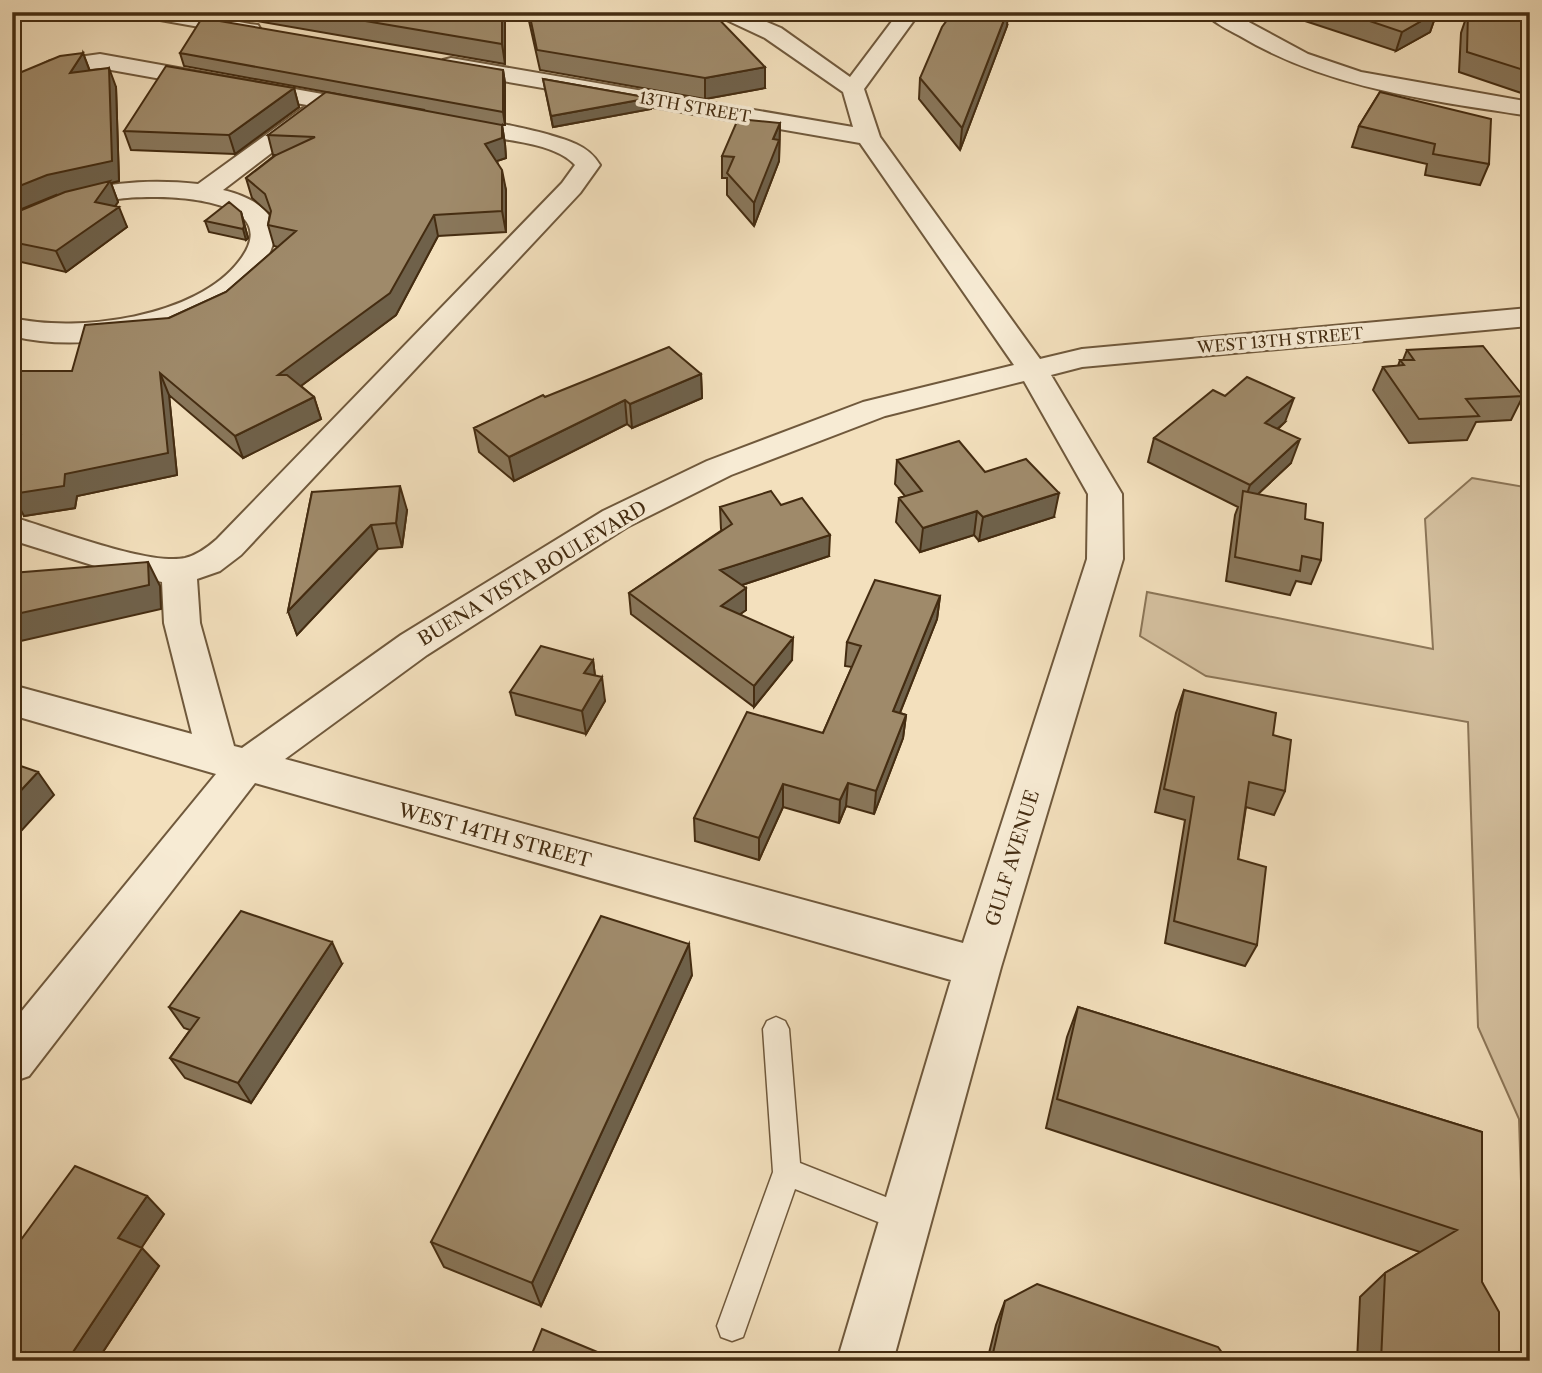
<svg xmlns="http://www.w3.org/2000/svg" width="1542" height="1373" viewBox="0 0 1542 1373" font-family="'Libre Caslon Text',serif">
<style>
.green{fill:#d5c1a0;stroke:#8c7658;stroke-width:2}
.lines{fill:none;stroke-linecap:round;stroke-linejoin:round}
.lane-casing{stroke:#70593c;stroke-width:3}
.street-casing{stroke:#70593c;stroke-width:4}
.lane{fill:#f7ebd4;fill-rule:evenodd}
.street{fill:#f7ebd4;fill-rule:evenodd}
.wall{fill:#89775b;stroke:#442c11;stroke-width:2}
.shaded-wall{fill:#6f614a;stroke:#442c11;stroke-width:2}
.building{fill:#9f8a6a;stroke:#442c11;stroke-width:2}
.labels{text-anchor:middle;stroke-width:7;stroke-linejoin:round;paint-order:stroke}
.far-street-label{font-size:16px;fill:#442c11;stroke:#f7ebd4}
.street-label{font-size:19px;fill:#442c11;stroke:#f7ebd4}
</style>
<rect width="100%" height="100%" fill="#f3e0bd"/>
<filter id="stains"><feTurbulence type="fractalNoise" baseFrequency=".00286" numOctaves="4"/><feColorMatrix values="0 0 0 0 .2 0 0 0 0 .09 0 0 0 0 .02 0 0 0 .5 -.17"/></filter>
<radialGradient id="worn" r=".72"><stop offset=".6" stop-color="#630" stop-opacity="0"/><stop offset="1" stop-color="#630" stop-opacity=".3"/></radialGradient>
<!-- green -->
<path class="green" d="M1472,478L1530,488V1183L1521,1181L1519,1119L1478,1027L1468,722L1206,676L1140,636L1147,592L1433,649L1425,519Z"/>
<g class="lines">
<defs>
<path id="lane" d="M776,1017L785,1021L789,1029L800,1163L916,1209L920,1219L916,1229L906,1233L795,1189L743,1337L732,1341L721,1337L717,1326L773,1172L763,1029L767,1021Z"/>
<path id="street" d="M139,12H186L250,24L258,25L261,30L258,35L250,36L149,18L142,16Z
M715,12H743L781,28L850,77L899,12H920L864,89L880,137L1040,359L1082,349L1530,308V326L1082,367L1051,375L1122,494L1123,559L1001,967L893,1361H837L951,980L255,783L29,1076L12,1082V1023L216,774L12,715V685L192,734L164,623L162,582L111,571L12,540V517C52,528 148,566 185,558C197,555 208,547 217,539L562,183L575,165C551,138 480,139 446,130L442,125L446,120C470,114 552,133 576,144C587,149 594,155 600,165L580,193L241,555L220,571L197,579L200,623L234,746L242,748L401,635L603,511L707,461L863,402L1014,365L860,143L451,72L443,70L440,65L443,60L451,58L853,127L843,92L765,38L718,16ZM1024,381L1088,494L1087,559L963,943L285,759L427,655L627,527L731,475L885,416Z
M1205,12H1230L1308,54L1361,72L1530,102V116C1430,100 1329,89 1240,36C1229,30 1213,23 1205,12Z
M100,54L367,102L375,104L379,109L375,114L367,116L321,108L324,111L320,116L223,190C321,214 259,287 201,313C142,339 75,351 12,336V318C77,333 197,318 240,260C290,193 150,194 117,199C93,202 69,209 46,220C34,225 25,232 12,235V216C70,186 134,177 198,184L307,105L100,68L63,72L12,96V80L50,61Z"/>
</defs>
<!-- lane casing -->
<use href="#lane" class="lane-casing"/>
<!-- street casing -->
<use href="#street" class="street-casing"/>
<!-- lane -->
<use href="#lane" class="lane"/>
<!-- street -->
<use href="#street" class="street"/>
</g>
<!-- wall -->
<path class="wall" d="M215,12H505V64L216,14Z
M527,12H718V19L765,88L705,99L540,70Z
M1285,12H1437L1430,32L1396,51L1293,17Z
M1468,12L1530,20V96L1459,72L1461,33Z
M1007,26L960,150L919,99L920,78Z
M83,53L90,71L116,87L119,181L111,183L118,202L115,206L127,227L66,272L12,260V214L58,194Z
M180,53L503,70L505,83V125H502L505,144L506,158L497,161L506,190V232L438,236L396,315L301,386L314,397L321,419L243,458L169,395L177,475L77,496L75,508L24,516L18,456L12,455V371H72L169,318L226,292L278,247L274,246L268,225L270,214L252,198L246,178L275,155H273L268,135L425,110L184,66Z
M543,79L650,98L651,109L553,127Z
M294,88L299,107L235,154L131,150L124,131Z
M1380,92L1489,164L1480,185L1425,175L1427,164L1352,147L1359,126Z
M780,123L779,161L754,226L727,195V178H722V156Z
M241,212L248,238L246,240L209,232L205,221Z
M1407,350L1523,396L1511,420L1476,422L1467,440L1409,443L1373,390L1383,367L1398,366L1400,360H1403Z
M701,374L702,398L632,428L627,424L514,481L479,452L474,428L545,397Z
M1285,422L1278,429L1291,463L1258,494L1305,519L1321,560L1311,584L1296,581L1290,595L1226,581L1235,515L1238,507L1148,462L1154,438Z
M897,460L985,472L1054,517L979,541L974,535L920,552L896,522L899,498L905,496L895,484Z
M312,492L407,510L402,547L378,549L297,635L288,611Z
M781,505L829,556L742,585L746,610L740,614L792,660L754,707L631,614L629,593L722,530L721,529L720,507Z
M940,596L937,619L900,713L906,715L903,738L874,814L846,806L839,823L783,807L759,860L695,841L694,818L823,733L852,667L845,666L847,642Z
M593,660L595,676L605,701L586,734L516,715L510,692Z
M1184,690L1273,735L1285,791L1274,815L1246,807L1238,859L1257,945L1245,966L1165,943L1185,820L1155,812L1176,713Z
M342,964L251,1103L185,1078L170,1058L190,1030L184,1028L169,1007Z
M692,975L541,1306L444,1267L431,1242Z
M1078,1007L1482,1132V1282L1499,1361H1357L1360,1297L1385,1273L1420,1252L1046,1128L1067,1037Z
M164,1214L141,1248L159,1266L97,1361H12Z
M1005,1301L1228,1361H987L996,1325Z"/>
<!-- shaded-wall -->
<path class="shaded-wall" d="M502,12H505V64L502,44Z
M708,12H718V19Z
M1007,12H1008L1007,26L960,150L962,128Z
M1437,12L1430,32L1396,51L1402,32Z
M83,53L90,72L70,73Z
M765,67V88L705,99V78Z
M109,68L116,87L119,181L111,183L118,202L110,213L119,207L127,227L66,272L56,251V195L12,213V189Z
M503,70L505,83V125L503,112Z
M294,88L299,107L235,154L229,135Z
M650,98L651,109L553,127L551,116Z
M780,123L779,161L754,226V203L773,139Z
M502,125L505,144L506,158L488,164L485,144Z
M502,170L506,190V232L502,211Z
M241,212L248,238L246,240L243,229Z
M434,215L438,236L396,315L286,397L278,375Z
M160,373L169,395L177,475L77,496L75,508L24,516L12,494L65,474Z
M701,374L702,398L632,428L630,404Z
M314,397L321,419L243,458L235,436Z
M1294,398L1285,422L1257,447L1265,423Z
M625,400L627,424L514,481L509,457Z
M1300,439L1291,463L1242,509L1250,485Z
M400,486L407,510L402,547L396,523Z
M1059,493L1054,517L979,541L983,517Z
M977,511L974,535L920,552L923,528Z
M371,525L378,549L297,635L288,611Z
M830,535L829,556L721,592L720,570Z
M148,562L160,586L161,609L12,643V615Z
M746,588V610L721,628V606Z
M940,596L937,619L891,735L893,711Z
M793,638L792,660L754,707V686Z
M593,660L596,684L584,673Z
M602,677L605,701L586,734L582,711Z
M906,715L903,738L874,814L876,791Z
M38,772L54,795L12,841V800Z
M848,783L846,806L839,823L840,800Z
M783,784V807L759,860V838Z
M332,942L342,964L251,1103L238,1083Z
M689,944L692,975L541,1306L532,1283Z
M147,1196L164,1214L136,1256L118,1238Z
M142,1248L159,1266L97,1361H67Z
M26,1352L38,1361H20Z"/>
<!-- building -->
<path class="building" d="M312,12H502V44Z
M529,12H712L765,67L705,78L537,50Z
M953,12H1007L962,128L920,78L942,27Z
M1343,12H1437L1402,32Z
M1468,12L1530,20V72L1467,52Z
M202,18L503,70V112L180,53Z
M83,53L70,73L109,68L112,161L47,175L12,189V76L60,56Z
M166,66L294,88L229,135L124,131Z
M543,79L650,98L551,116Z
M326,92L502,125V138L485,144L502,170V211L434,215L390,293L278,375H287L314,397L235,436L160,373L168,453L65,474L64,486L12,494L21,435L12,434V371H72L85,325L169,318L226,292L296,231L268,225L271,211L265,194L246,178L276,155L315,137L268,135Z
M1380,92L1491,119L1489,164L1433,154L1435,144L1359,126Z
M738,119L780,123L773,139L779,140L754,203L727,173L734,157L722,156Z
M110,181L95,202L119,207L56,251L12,242V214L65,192Z
M229,202L241,212L244,226L243,229L205,221Z
M1483,346L1523,396L1466,399L1479,416L1419,419L1383,367L1404,365L1400,360H1414L1407,350Z
M669,347L701,374L630,404L625,400L509,457L474,428L543,395L545,397Z
M1247,377L1294,398L1265,423L1300,439L1250,485L1154,438L1213,390L1225,396Z
M959,441L985,472L1026,459L1059,493L983,517L977,511L923,528L899,498L922,491L897,460Z
M400,486L396,523L371,525L288,611L312,492Z
M771,491L781,505L802,498L830,535L720,570L746,588L721,606L793,638L754,686L629,593L732,524L720,507Z
M1243,491L1306,504L1305,519L1323,523L1321,560L1302,556L1300,571L1235,557Z
M148,562L149,585L12,615V573Z
M875,580L940,596L893,711L906,715L876,791L848,783L840,800L783,784L759,838L694,818L747,712L823,733L861,646L847,642Z
M541,646L593,660L584,673L602,677L582,711L510,692Z
M1184,690L1276,713L1273,735L1291,740L1285,791L1249,782L1238,859L1266,867L1257,945L1174,921L1194,797L1164,789Z
M12,763L38,772L12,800Z
M241,911L332,942L238,1083L170,1058L199,1018L169,1007Z
M601,916L689,944L532,1283L431,1242Z
M1078,1007L1482,1132V1282L1499,1312V1361H1381L1385,1273L1457,1230L1057,1099Z
M75,1166L147,1196L118,1238L142,1248L67,1361H45L26,1352L20,1361H12V1252Z
M1037,1284L1218,1347L1228,1361H997L993,1353L1005,1301Z
M542,1329L619,1361H529Z"/>
<g class="labels">
<!-- far-street labels -->
<g class="far-street-label">
<text transform="translate(695 107) rotate(10)" y="6">13TH STREET</text>
<text transform="translate(1280 340) rotate(-5)" y="6">WEST 13TH STREET</text>
</g>
<!-- street labels -->
<g class="street-label">
<text transform="translate(532 573) rotate(-31)" y="7">BUENA VISTA BOULEVARD</text>
<text transform="translate(495 835) rotate(15)" y="7">WEST 14TH STREET</text>
<text transform="translate(1012 858) rotate(-73)" y="7">GULF AVENUE</text>
</g>
</g>
<!-- margin -->
<rect width="1542" height="1373" fill="none" stroke="#f3e0bd" stroke-width="42"/>
<rect x="14" y="14" width="1514" height="1345" fill="none" stroke="#442c11" stroke-width="3.5"/>
<rect x="21" y="21" width="1500" height="1331" fill="none" stroke="#442c11" stroke-width="2"/>
<rect width="100%" height="100%" filter="url(#stains)"/>
<rect width="100%" height="100%" fill="url(#worn)"/>
</svg>
